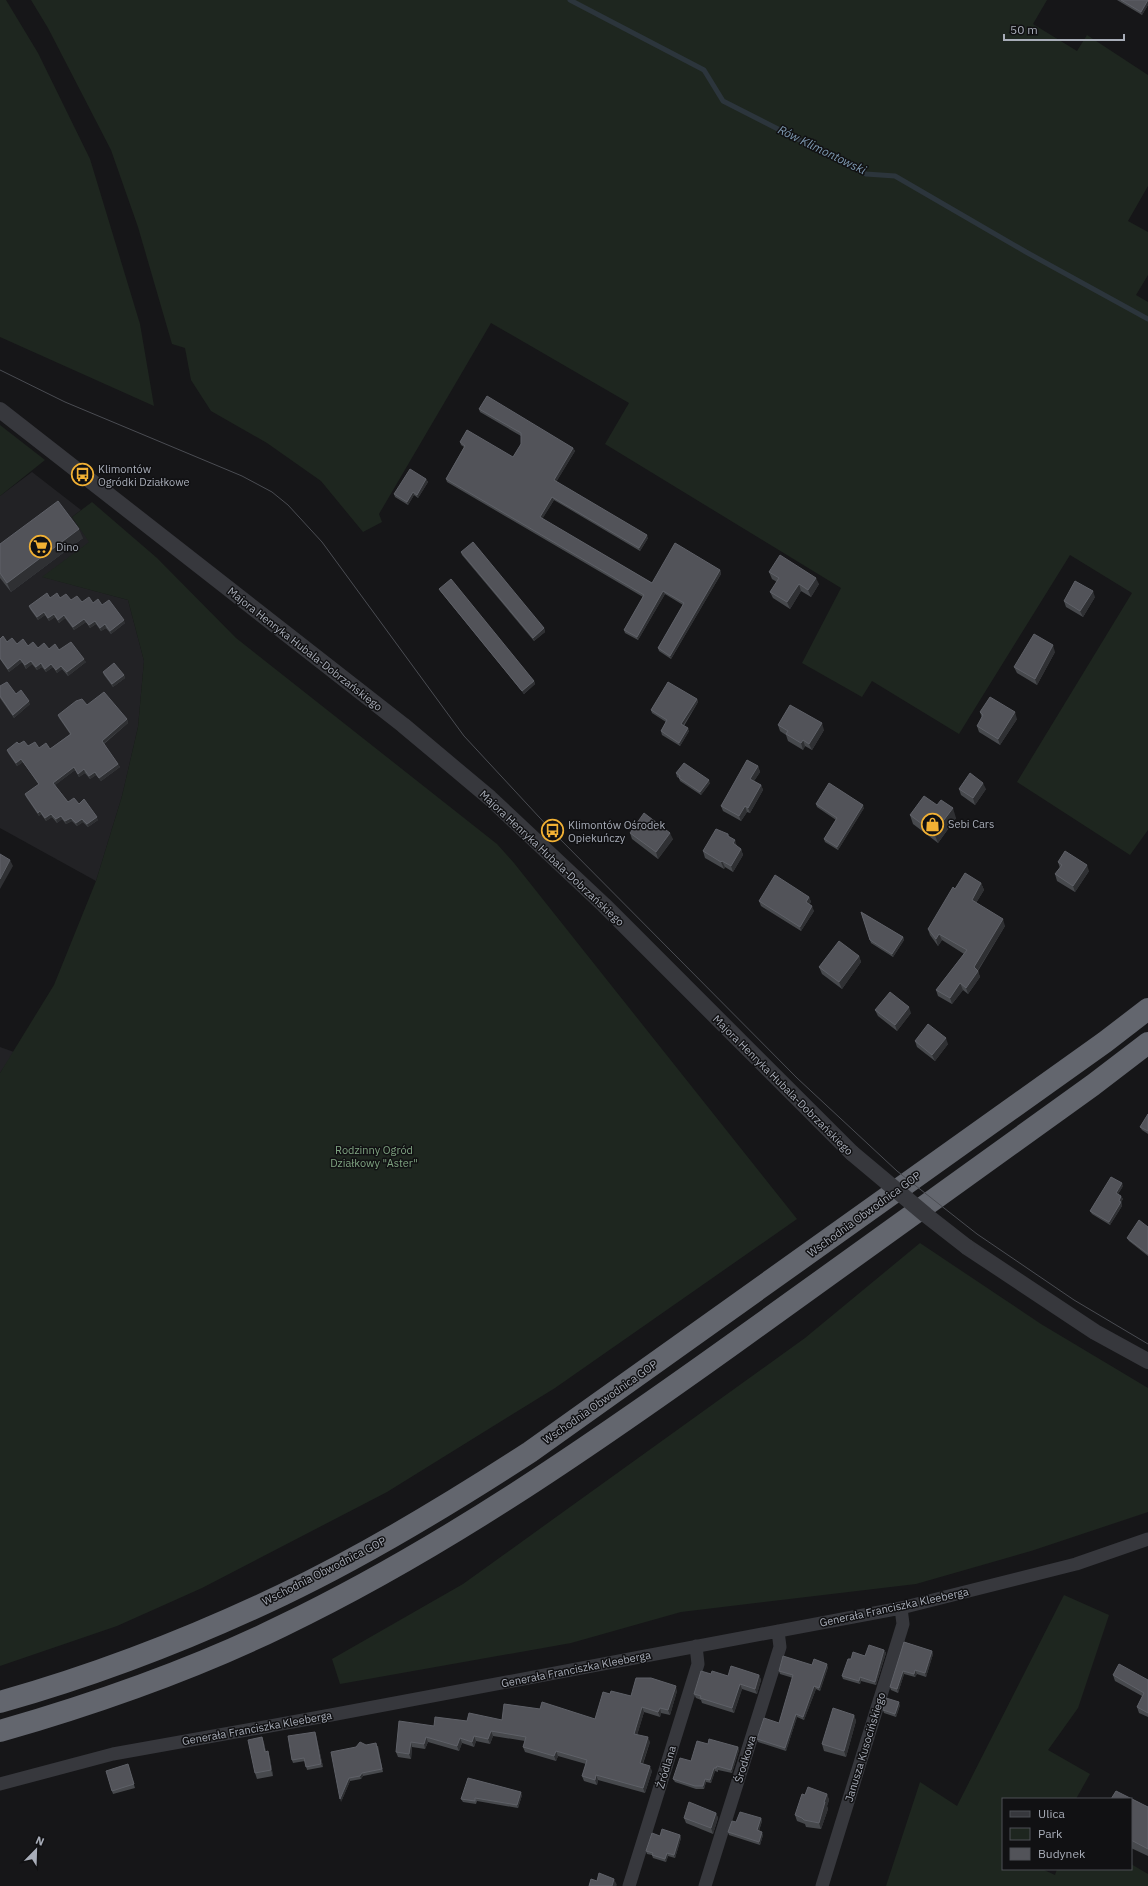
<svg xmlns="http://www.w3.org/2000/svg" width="1148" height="1886" viewBox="0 0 1148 1886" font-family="'IBM Plex Sans',sans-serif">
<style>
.built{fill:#222225}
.green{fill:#1e261f}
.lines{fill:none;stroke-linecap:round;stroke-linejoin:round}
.stream{stroke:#2c353c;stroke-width:5}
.minor{stroke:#37383d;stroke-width:13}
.tertiary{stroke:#37383d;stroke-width:16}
.motorway{stroke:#63666e;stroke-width:22}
.tram{stroke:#4a4c52;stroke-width:1}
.tertiary-bridge{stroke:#37383d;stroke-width:16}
.wall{fill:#47494d}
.shaded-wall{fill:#2f3033}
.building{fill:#525359;stroke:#5f6168}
.labels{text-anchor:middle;stroke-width:3;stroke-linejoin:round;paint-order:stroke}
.poi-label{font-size:11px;fill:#a8adb8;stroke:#111113;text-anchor:start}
.street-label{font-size:11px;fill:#a8adb8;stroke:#111113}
.park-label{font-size:11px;fill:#7fa381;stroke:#111113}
.water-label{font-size:12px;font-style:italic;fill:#7f9bb3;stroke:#111113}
</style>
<rect width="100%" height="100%" fill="#161618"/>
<!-- built -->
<path class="built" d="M32,472L81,510L72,517L90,542L43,577L128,600L144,661L138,727L122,796L96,881L0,828V496Z
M0,1047L14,1052L0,1073Z"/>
<!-- green -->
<path class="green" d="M0,0H6L38,53L90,159L140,324L154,406L0,337Z
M31,0H1047L1033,24L1077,51L1087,35L1148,75V186L1128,221L1148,232V275L1136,295L1148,302V830L1130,855L1017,782L1132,593L1070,555L959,734L872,681L862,697L802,663L841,588L605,444L629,403L491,323L379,514L382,522L363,532L321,481L267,443L211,411L191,380L185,348L172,344L138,227L111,150L48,28Z
M0,425L45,460L0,496Z
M92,502L157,558L236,638L497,844L514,863L797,1219L555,1388L387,1492L202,1588L117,1626L0,1666V1073L54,985L96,881L122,796L138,727L144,661L128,600L42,577L89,542L72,517Z
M920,1243L1041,1324L1148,1388V1512L1031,1551L916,1584L681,1612L571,1643L340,1684L332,1659L463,1584L805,1338Z
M1064,1595L1109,1615L1078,1708L1048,1750L1090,1774L1076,1799H1003V1869H1042L1055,1875L1057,1869H1131V1864L1148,1874V1886H886L920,1782L957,1806Z"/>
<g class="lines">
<!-- stream -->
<path class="stream" d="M570,0L704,70L723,101L866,174L895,176L1026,252L1148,319"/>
<!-- minor -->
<path class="minor" d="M0,1784L113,1754L331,1715L901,1608L1076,1564L1148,1539
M629,1886L698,1664L696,1646
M705,1886L780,1647L778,1631
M822,1886L903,1624L901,1608"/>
<!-- tertiary -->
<path class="tertiary" d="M0,410L403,725L490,798L604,905L852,1153
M967,1247L1095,1332L1148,1361"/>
<!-- motorway -->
<path class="motorway" d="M0,1702C96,1675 192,1638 282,1595C368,1554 450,1504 530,1452L1105,1042L1148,1009
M0,1731C94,1704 194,1669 282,1626C442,1549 589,1447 733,1344C853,1258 973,1172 1093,1085L1148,1043"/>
<!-- tram -->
<path class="tram" d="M0,370L65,402L242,476L272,492L288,505L322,542L464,736L552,831L797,1078L897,1171L977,1234L1074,1300L1148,1344"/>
<!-- tertiary-bridge -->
<path class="tertiary-bridge" d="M852,1153L926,1215L967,1247"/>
</g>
<!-- wall -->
<path class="wall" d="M1117,0H1148V5L1142,15Z
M479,409L573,448L575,451L556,482L648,538L640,551L554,500L542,519L652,583L720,570L721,574L671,659L659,651L658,648L683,605L665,594L638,640L625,633L624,630L643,597L447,482L446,479L464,447L461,445L460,442L513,457L521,444V436L480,412Z
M426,479L428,482L418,498L414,495L408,505L395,497L394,494Z
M83,538L11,592L0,578V544Z
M461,552L544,628L545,632L534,641L462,555Z
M769,572L819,584L811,597L801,591L790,609L773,598L770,592L777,582L772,579Z
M439,589L534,681L535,684L524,694L441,592Z
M1095,597L1083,617L1066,607L1064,601Z
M50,598H60L71,600L102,605L125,623L111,634L106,628L101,631L96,624L90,628L86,622L74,630L65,618L59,623L55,617L49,621L45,615L38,620L30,609L29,606Z
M0,639L7,642L17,644L38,648L59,650L86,662L68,676L62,669L57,673L53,667L46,672L42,667L37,670L32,664L26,669L22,662L9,672L0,659Z
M1055,652L1037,685L1017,673L1014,667Z
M103,672L124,675L125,678L113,687L104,675Z
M0,686L16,694L30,704L14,718L0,698Z
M697,699L698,702L684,726L689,731L680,746L662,735L661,731L666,722L652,713L651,710Z
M87,705L127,719L128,723L104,744L118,764L120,767L101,781L96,775L90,779L85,773L79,777L75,770L55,785L68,802L79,804L98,820L88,827L83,822L77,826L72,821L66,824L62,819L57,823L52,817L46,821L41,814L39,816L26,797L25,794L39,785L23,762L17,766L8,753L7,750L19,744L39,748L50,749L70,734L59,718L58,715Z
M980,712L1017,719L1000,745L979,732L977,726L982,718Z
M778,725L824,730L812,750L805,746L803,750L788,741L786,735L780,731Z
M758,766L760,772L754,781L761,785L763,790L750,813L747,812L741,821L723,811L721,806Z
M676,773L710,783L701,795L680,781L679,778L677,777Z
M959,789H986L975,805L961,795Z
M816,804L864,808L838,850L825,842L824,839L836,820L817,807Z
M937,805L956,818L938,843L913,824L910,815Z
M630,833L673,839L658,859L632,839Z
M728,834L729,837L737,846L741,849L743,855L733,872L725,867L724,869L705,858L703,851Z
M1058,862L1089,871L1075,892L1057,881L1055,874L1060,868Z
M981,883L984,890L976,903L1005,926L978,971L980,977L968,994L963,990L952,1004L938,996L936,990L964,954L942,940L938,946L930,935L928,929L955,889Z
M809,897L811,902L809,904L814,911L801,931L761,906L759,901Z
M861,912L903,937L904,940L893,957L871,943Z
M859,956L861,962L842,989L822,974L819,967Z
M875,1010L911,1013L897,1031L878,1016Z
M915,1041L948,1044L935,1061L917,1047Z
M1148,1114V1134L1142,1130L1140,1127Z
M1123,1186L1118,1194L1123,1199L1121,1202L1122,1206L1110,1225L1092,1214L1090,1211Z
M1148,1227V1256L1129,1241L1127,1238Z
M904,1642L932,1651L933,1654L926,1677L917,1674L915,1677L904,1674L898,1693L891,1690L890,1687Z
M884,1650L886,1653L876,1685L861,1681L860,1684L843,1679L842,1676L851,1659Z
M812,1665L828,1667L820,1691L816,1689L804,1720L797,1717L786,1751L758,1742L757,1739L779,1723L793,1678L780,1674L779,1671Z
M711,1674L728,1676L759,1675L761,1680L757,1694L742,1689L734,1713L702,1703L701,1700L696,1698L694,1694Z
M1113,1675L1148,1680V1717L1139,1713L1137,1707L1142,1696L1115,1681Z
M677,1691L670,1715L661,1713L660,1717L644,1712L637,1735L650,1742L643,1764L652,1771L645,1793L598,1780L597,1785L584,1781L582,1776L586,1764L558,1756L556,1761L525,1752L523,1747L525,1741L493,1736L490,1744L476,1741L474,1747L462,1743L459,1751L428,1742L425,1749L412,1747L411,1759L398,1757L396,1752L434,1726L467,1721L502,1720L595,1719L610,1694L631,1696Z
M900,1705L896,1717L884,1713L883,1710Z
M854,1715L856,1721L846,1757L824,1751L822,1744Z
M316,1735L323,1767L307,1770L305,1761L293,1763L292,1760Z
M262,1737L264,1743L266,1752L270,1758L273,1776L257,1779L255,1773Z
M708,1744L738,1747L739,1750L732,1773L718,1770V1772L715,1771L711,1783L706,1782L704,1789H696L675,1782L673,1779Z
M366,1745L378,1746L383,1772L363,1776L361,1779L350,1781L341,1802L356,1747Z
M129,1768L135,1788L113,1794L112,1791Z
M827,1794L829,1800L827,1806L828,1809L821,1829L806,1827L805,1824L797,1821L795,1815L805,1795Z
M522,1795L518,1808L477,1801L476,1804L463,1802L461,1799Z
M1131,1799L1148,1807V1856L1131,1848Z
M716,1813L718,1818L713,1834L686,1823L684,1818Z
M761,1818L762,1821L759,1831L763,1835L760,1845L729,1835L728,1832L736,1822Z
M680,1835L681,1838L675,1858L668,1856L666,1862L653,1858L652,1855L647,1854L646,1851L660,1836Z"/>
<!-- shaded-wall -->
<path class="shaded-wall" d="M1148,0V5L1142,15L1141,12Z
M573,448L575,451L555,484L554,480Z
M426,479L428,482L418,498L417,495Z
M413,492L414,495L408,505L407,502Z
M552,497L554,500L541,521L540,517Z
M79,529L83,538L11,592L7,583Z
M647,535L648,538L640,551L639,548Z
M720,570L721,574L671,659L670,656Z
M816,578L819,584L811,597L808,590Z
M799,584L801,591L790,609L787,602Z
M663,591L665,594L638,640L637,637Z
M1093,591L1095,597L1083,617L1080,611Z
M44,612L45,615L38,620L37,617Z
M54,614L55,617L49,621L48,618Z
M64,615L65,618L59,623L58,620Z
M84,619L86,622L74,630L73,627Z
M124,620L125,623L111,634L110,631Z
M95,621L96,624L90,628L89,625Z
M105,624L106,628L101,631L100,628Z
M544,628L545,632L534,641L533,638Z
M1053,645L1055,652L1037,685L1035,679Z
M20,659L22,662L9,672L8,669Z
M84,659L86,662L68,676L67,672Z
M31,661L32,664L26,669L25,665Z
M41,663L42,667L37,670L36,667Z
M51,664L53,667L46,672L45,669Z
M61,666L62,669L57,673L56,670Z
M124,675L125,678L113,687L112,684Z
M534,681L535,684L524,694L522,691Z
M697,699L698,702L682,727L681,724Z
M29,701L30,704L14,718L13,715Z
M1015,712L1017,719L1000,745L998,739Z
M127,719L128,723L103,744L102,741Z
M822,723L824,730L812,750L809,744Z
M688,728L689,731L680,746L679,743Z
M803,740L805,746L803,750L801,743Z
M21,759L23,762L17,766L16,763Z
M118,764L120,767L101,781L99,778Z
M758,766L760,772L752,784L750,779Z
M74,767L75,770L54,786L53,783Z
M84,769L85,773L79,777L78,774Z
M95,772L96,775L90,779L89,776Z
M709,780L710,783L701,795L700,792Z
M983,783L986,789L975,805L973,798Z
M761,785L763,790L750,813L748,808Z
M863,805L864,808L838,850L837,847Z
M745,806L747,812L741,821L739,816Z
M953,808L956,818L938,843L934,833Z
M40,811L41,814L39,816L38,813Z
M51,814L52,817L46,821L45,818Z
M61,816L62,819L57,823L56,819Z
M97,817L98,820L88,827L87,824Z
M71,818L72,821L66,824L65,821Z
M82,819L83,822L77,826L76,823Z
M670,833L673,839L658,859L656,852Z
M735,840L737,846L733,843Z
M741,849L743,855L733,872L731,866Z
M10,860L13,866L0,889V879Z
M722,861L725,867L724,869L721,862Z
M1087,865L1089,871L1075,892L1073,886Z
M981,883L984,890L974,906L972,900Z
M809,897L811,902L807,907L806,902Z
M812,906L814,911L801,931L800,927Z
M1003,919L1005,926L976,973L978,971L980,977L968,994L966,988L974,967Z
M939,934L942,940L938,946L936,939Z
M903,937L904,940L893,957L892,954Z
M859,956L861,962L842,989L839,982Z
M960,983L963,990L952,1004L950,998Z
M909,1007L911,1013L897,1031L895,1025Z
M946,1038L948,1044L935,1061L932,1055Z
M1122,1183L1123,1186L1117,1196L1116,1193Z
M1121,1196L1123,1199L1120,1204L1119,1201Z
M1121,1202L1122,1206L1110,1225L1109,1222Z
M884,1650L886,1653L876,1685L875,1682Z
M932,1651L933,1654L926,1677L925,1673Z
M827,1664L828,1667L820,1691L819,1688Z
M915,1670L917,1674L915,1677L914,1674Z
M903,1671L904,1674L898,1693L897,1689Z
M759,1675L761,1680L757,1694L755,1689Z
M860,1677L861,1681L860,1684L859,1681Z
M740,1684L742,1689L734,1713L732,1708Z
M676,1686L677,1691L670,1715L668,1710Z
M814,1686L816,1689L804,1720L803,1717Z
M899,1702L900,1705L896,1717L895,1714Z
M642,1707L644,1712L636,1739L634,1734Z
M660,1708L661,1713L660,1717L658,1712Z
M796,1714L797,1717L786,1751L785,1748Z
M854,1715L856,1721L846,1757L844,1751Z
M491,1731L493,1736L490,1744L488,1739Z
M315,1732L316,1735L323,1767L321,1764Z
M474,1736L476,1741L474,1747L472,1742Z
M262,1737L264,1743L267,1758L265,1752Z
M426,1737L428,1742L425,1749L424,1744Z
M648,1737L650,1742L641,1768L640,1763Z
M460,1738L462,1743L459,1751L457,1746Z
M411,1742L412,1747L411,1759L409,1754Z
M738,1747L739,1750L732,1773L731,1770Z
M268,1751L270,1758L273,1776L271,1770Z
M556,1751L558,1756L556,1761L554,1756Z
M650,1766L652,1771L645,1793L643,1788Z
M714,1768L715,1771L711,1783L710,1780Z
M362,1773L363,1776L361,1779L360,1776Z
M596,1775L598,1780L597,1785L595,1780Z
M349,1778L350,1781L341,1802L340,1799Z
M705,1779L706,1782L704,1789L703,1786Z
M521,1792L522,1795L518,1808L517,1805Z
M827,1794L829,1800L827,1806L828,1809L821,1829L819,1823Z
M716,1813L718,1818L713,1834L711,1828Z
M761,1818L762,1821L758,1833L757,1830Z
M762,1832L763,1835L760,1845L759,1842Z
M680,1835L681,1838L675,1858L674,1855Z
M667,1853L668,1856L666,1862L665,1859Z
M614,1879L617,1885L616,1886H612Z"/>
<!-- building -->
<path class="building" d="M1121,0H1148L1141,12Z
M487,396L573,448L554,480L647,535L639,548L552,497L540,517L652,583L675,543L720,570L670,656L658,648L684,603L663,591L637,637L624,630L644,595L446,479L465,446L460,442L467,430L513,457L521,444V433L479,409Z
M410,469L426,479L417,495L413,492L407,502L394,494Z
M58,501L79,529L7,583L0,573V544Z
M473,542L544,628L533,638L461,552Z
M780,555L816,578L808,590L799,584L787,602L770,592L779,578L769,572Z
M451,579L534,681L522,691L439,589Z
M1075,581L1093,591L1080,611L1064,601Z
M47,593L50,598L57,593L60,598L66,594L71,600L77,596L82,602L89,597L93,603L98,599L102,605L109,600L124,620L110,631L105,624L100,628L95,621L89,625L84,619L73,627L64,615L58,620L54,614L48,618L44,612L37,617L29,606Z
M1034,634L1053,645L1035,679L1014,667Z
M3,636L7,642L12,638L17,644L23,639L28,646L33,642L38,648L44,643L49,649L55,644L59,650L71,642L84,659L67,672L61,666L56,670L51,664L45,669L41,663L36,667L31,661L25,665L20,659L8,669L0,658V639Z
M114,663L124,675L112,684L103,672Z
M7,682L16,694L21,690L29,701L13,715L0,696V686Z
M668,682L697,699L681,724L688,728L679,743L661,731L667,720L651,710Z
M104,692L127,719L102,741L118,764L99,778L95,772L89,776L84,769L78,774L74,767L53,783L68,802L74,798L79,804L84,799L97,817L87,824L82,819L76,823L71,818L65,821L61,816L56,819L51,814L45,818L40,811L38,813L25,794L39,784L21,759L16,763L7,750L17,742L19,744L24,741L28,746L35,742L39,748L46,743L50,749L71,734L58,715L76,701L82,699L87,705Z
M990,697L1015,712L998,739L977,726L983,715L980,712Z
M790,705L822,723L809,744L803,740L801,743L786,734L788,731L778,725Z
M747,760L758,766L750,779L761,785L748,808L745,806L739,816L721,806Z
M684,763L709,780L700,792L679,778L680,776L676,773Z
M970,773L983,783L973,798L959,789Z
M829,783L863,805L837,847L824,839L837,818L816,804Z
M924,796L937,805L941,800L953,808L934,833L910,815Z
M644,813L670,833L656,852L630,833Z
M716,829L728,834V836L735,840L733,843L741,849L731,866L722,861L721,862L703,851Z
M1065,851L1087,865L1073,886L1055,874L1062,865L1058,862Z
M0,854L10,860L0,879Z
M965,873L981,883L972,900L1003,919L974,967L978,971L966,988L960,983L950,998L936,990L967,950L939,934L936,939L928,929L953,887L955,889Z
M775,875L809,897L806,902L812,906L800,927L759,901Z
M861,912L903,937L892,954L870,940Z
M839,941L859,956L839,982L819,967Z
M890,992L909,1007L895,1025L875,1010Z
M928,1024L946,1038L932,1055L915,1041Z
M1148,1114V1131L1140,1127Z
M1111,1177L1122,1183L1116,1193L1121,1196L1119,1201L1121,1202L1109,1222L1090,1211Z
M1139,1220L1148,1227V1254L1127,1238Z
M904,1642L932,1651L925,1673L915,1670L914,1674L903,1671L897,1689L890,1687Z
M869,1645L884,1650L875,1682L860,1677L859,1681L842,1676L848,1659H851L853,1652L865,1656Z
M783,1656L812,1665L814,1659L827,1664L819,1688L814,1686L803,1717L796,1714L785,1748L757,1739L764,1718L779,1723L793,1675L779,1671Z
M1119,1664L1148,1680V1713L1137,1707L1144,1693L1113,1675Z
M731,1666L759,1675L755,1689L740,1684L732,1708L700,1698L701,1696L694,1694L701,1671L711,1674L712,1671L728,1676Z
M636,1678H651L676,1686L668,1710L660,1708L658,1712L642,1707L634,1734L648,1737L640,1763L650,1766L643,1788L596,1775L595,1780L582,1776L587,1760L556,1751L554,1756L523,1747L526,1737L491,1731L488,1739L474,1736L472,1742L460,1738L457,1746L426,1737L424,1744L411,1742L409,1754L396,1752L399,1721L434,1726L435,1717L467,1721L469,1713L502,1720L504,1704L540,1709L542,1702L595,1719L603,1692L610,1694L611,1691L631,1696Z
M886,1698L899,1702L895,1714L883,1710Z
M833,1708L854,1715L844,1751L822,1744Z
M315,1732L321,1764L306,1767L304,1758L292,1760L288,1736Z
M262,1737L265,1752L268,1751L271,1770L255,1773L248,1740Z
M709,1739L738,1747L731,1770L717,1766L716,1768H714L710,1780L705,1779L703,1786H695L673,1779L680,1758L691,1761L697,1741L708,1744Z
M360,1742L366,1745L376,1743L382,1769L362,1773L360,1776L349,1778L340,1799L331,1752L356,1747Z
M128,1764L134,1784L112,1791L106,1771Z
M468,1778L521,1792L517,1805L475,1798V1801L461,1799Z
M808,1787L827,1794L824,1802H825L819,1823L804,1820L802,1818L795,1815L802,1794L805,1795Z
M1116,1791L1148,1807V1849L1131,1840V1799H1111Z
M689,1802L716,1813L711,1828L684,1818Z
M740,1812L761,1818L757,1830L762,1832L759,1842L728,1832L732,1821L736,1822Z
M662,1829L680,1835L674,1855L667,1853L665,1859L652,1855L653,1853L646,1851L652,1833L660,1836Z
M599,1873L614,1879L612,1886H589L591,1879L597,1881Z"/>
<!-- icons -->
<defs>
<symbol id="bus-ring" viewBox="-11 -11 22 22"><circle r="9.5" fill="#111113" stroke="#f2b134" stroke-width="1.5"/><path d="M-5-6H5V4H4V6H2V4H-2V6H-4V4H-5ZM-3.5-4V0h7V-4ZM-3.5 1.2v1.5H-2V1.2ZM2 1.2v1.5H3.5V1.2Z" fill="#f2b134"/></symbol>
<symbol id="supermarket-ring" viewBox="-11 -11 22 22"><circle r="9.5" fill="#111113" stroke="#f2b134" stroke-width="1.5"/><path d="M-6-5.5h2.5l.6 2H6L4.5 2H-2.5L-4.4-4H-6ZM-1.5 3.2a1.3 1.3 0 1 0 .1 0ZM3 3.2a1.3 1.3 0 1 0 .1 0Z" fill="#f2b134"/></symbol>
<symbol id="shop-ring" viewBox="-11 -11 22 22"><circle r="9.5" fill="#111113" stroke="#f2b134" stroke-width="1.5"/><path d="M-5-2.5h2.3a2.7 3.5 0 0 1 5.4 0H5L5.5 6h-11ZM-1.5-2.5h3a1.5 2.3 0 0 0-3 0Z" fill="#f2b134"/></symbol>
</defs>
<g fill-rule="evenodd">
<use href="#bus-ring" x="70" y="462" width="25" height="25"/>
<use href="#supermarket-ring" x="28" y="534" width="25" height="25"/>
<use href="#shop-ring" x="920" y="812" width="25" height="25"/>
<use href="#bus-ring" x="540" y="818" width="25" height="25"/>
</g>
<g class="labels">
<!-- poi labels -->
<g class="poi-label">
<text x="98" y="473">Klimontów<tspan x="98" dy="13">Ogródki Działkowe</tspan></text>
<text x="56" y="551">Dino</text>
<text x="948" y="828">Sebi Cars</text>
<text x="568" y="829">Klimontów Ośrodek<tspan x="568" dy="13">Opiekuńczy</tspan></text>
</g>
<!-- street labels -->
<g class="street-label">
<text transform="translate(305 649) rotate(38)" y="4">Majora Henryka Hubala-Dobrzańskiego</text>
<text transform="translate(552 858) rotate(43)" y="4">Majora Henryka Hubala-Dobrzańskiego</text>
<text transform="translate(783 1085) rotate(45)" y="4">Majora Henryka Hubala-Dobrzańskiego</text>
<text transform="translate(864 1214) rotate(-36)" y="4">Wschodnia Obwodnica GOP</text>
<text transform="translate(600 1402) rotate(-35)" y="4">Wschodnia Obwodnica GOP</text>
<text transform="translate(324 1571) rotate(-27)" y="4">Wschodnia Obwodnica GOP</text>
<text transform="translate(894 1607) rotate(-12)" y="4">Generała Franciszka Kleeberga</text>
<text transform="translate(576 1669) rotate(-11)" y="4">Generała Franciszka Kleeberga</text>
<text transform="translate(257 1728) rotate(-10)" y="4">Generała Franciszka Kleeberga</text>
<text transform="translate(865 1747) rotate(-73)" y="4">Janusza Kusocińskiego</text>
<text transform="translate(745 1759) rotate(-73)" y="4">Środkowa</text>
<text transform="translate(666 1767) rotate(-73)" y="4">Źródlana</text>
</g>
<!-- park labels -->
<g class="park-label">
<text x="374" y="1154">Rodzinny Ogród<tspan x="374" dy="13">Działkowy "Aster"</tspan></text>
</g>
<!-- water labels -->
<g class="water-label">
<text transform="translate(822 150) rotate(26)" y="4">Rów Klimontowski</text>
</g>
</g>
<!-- legend -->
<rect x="1002" y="1798" width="130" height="72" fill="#111113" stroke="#4d4f55"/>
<rect x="1010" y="1811" width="20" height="6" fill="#37383d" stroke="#4d4f55"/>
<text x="1038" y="1818" font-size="12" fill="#a8adb8">Ulica</text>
<rect x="1010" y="1828" width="20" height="12" fill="#1e261f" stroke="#4d4f55"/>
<text x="1038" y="1838" font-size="12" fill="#a8adb8">Park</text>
<rect x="1010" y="1848" width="20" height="12" fill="#525359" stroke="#4d4f55"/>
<text x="1038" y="1858" font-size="12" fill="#a8adb8">Budynek</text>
<!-- north arrow -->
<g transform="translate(36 1850) rotate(23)" stroke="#111113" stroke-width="3" paint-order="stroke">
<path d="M0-3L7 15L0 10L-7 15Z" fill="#a8adb8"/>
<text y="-6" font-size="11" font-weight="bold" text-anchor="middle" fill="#a8adb8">N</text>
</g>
<!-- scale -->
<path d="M1004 34v6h120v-6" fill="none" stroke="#a8adb8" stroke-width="2"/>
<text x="1010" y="34" font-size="12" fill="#a8adb8" stroke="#111113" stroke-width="3" paint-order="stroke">50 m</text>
</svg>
